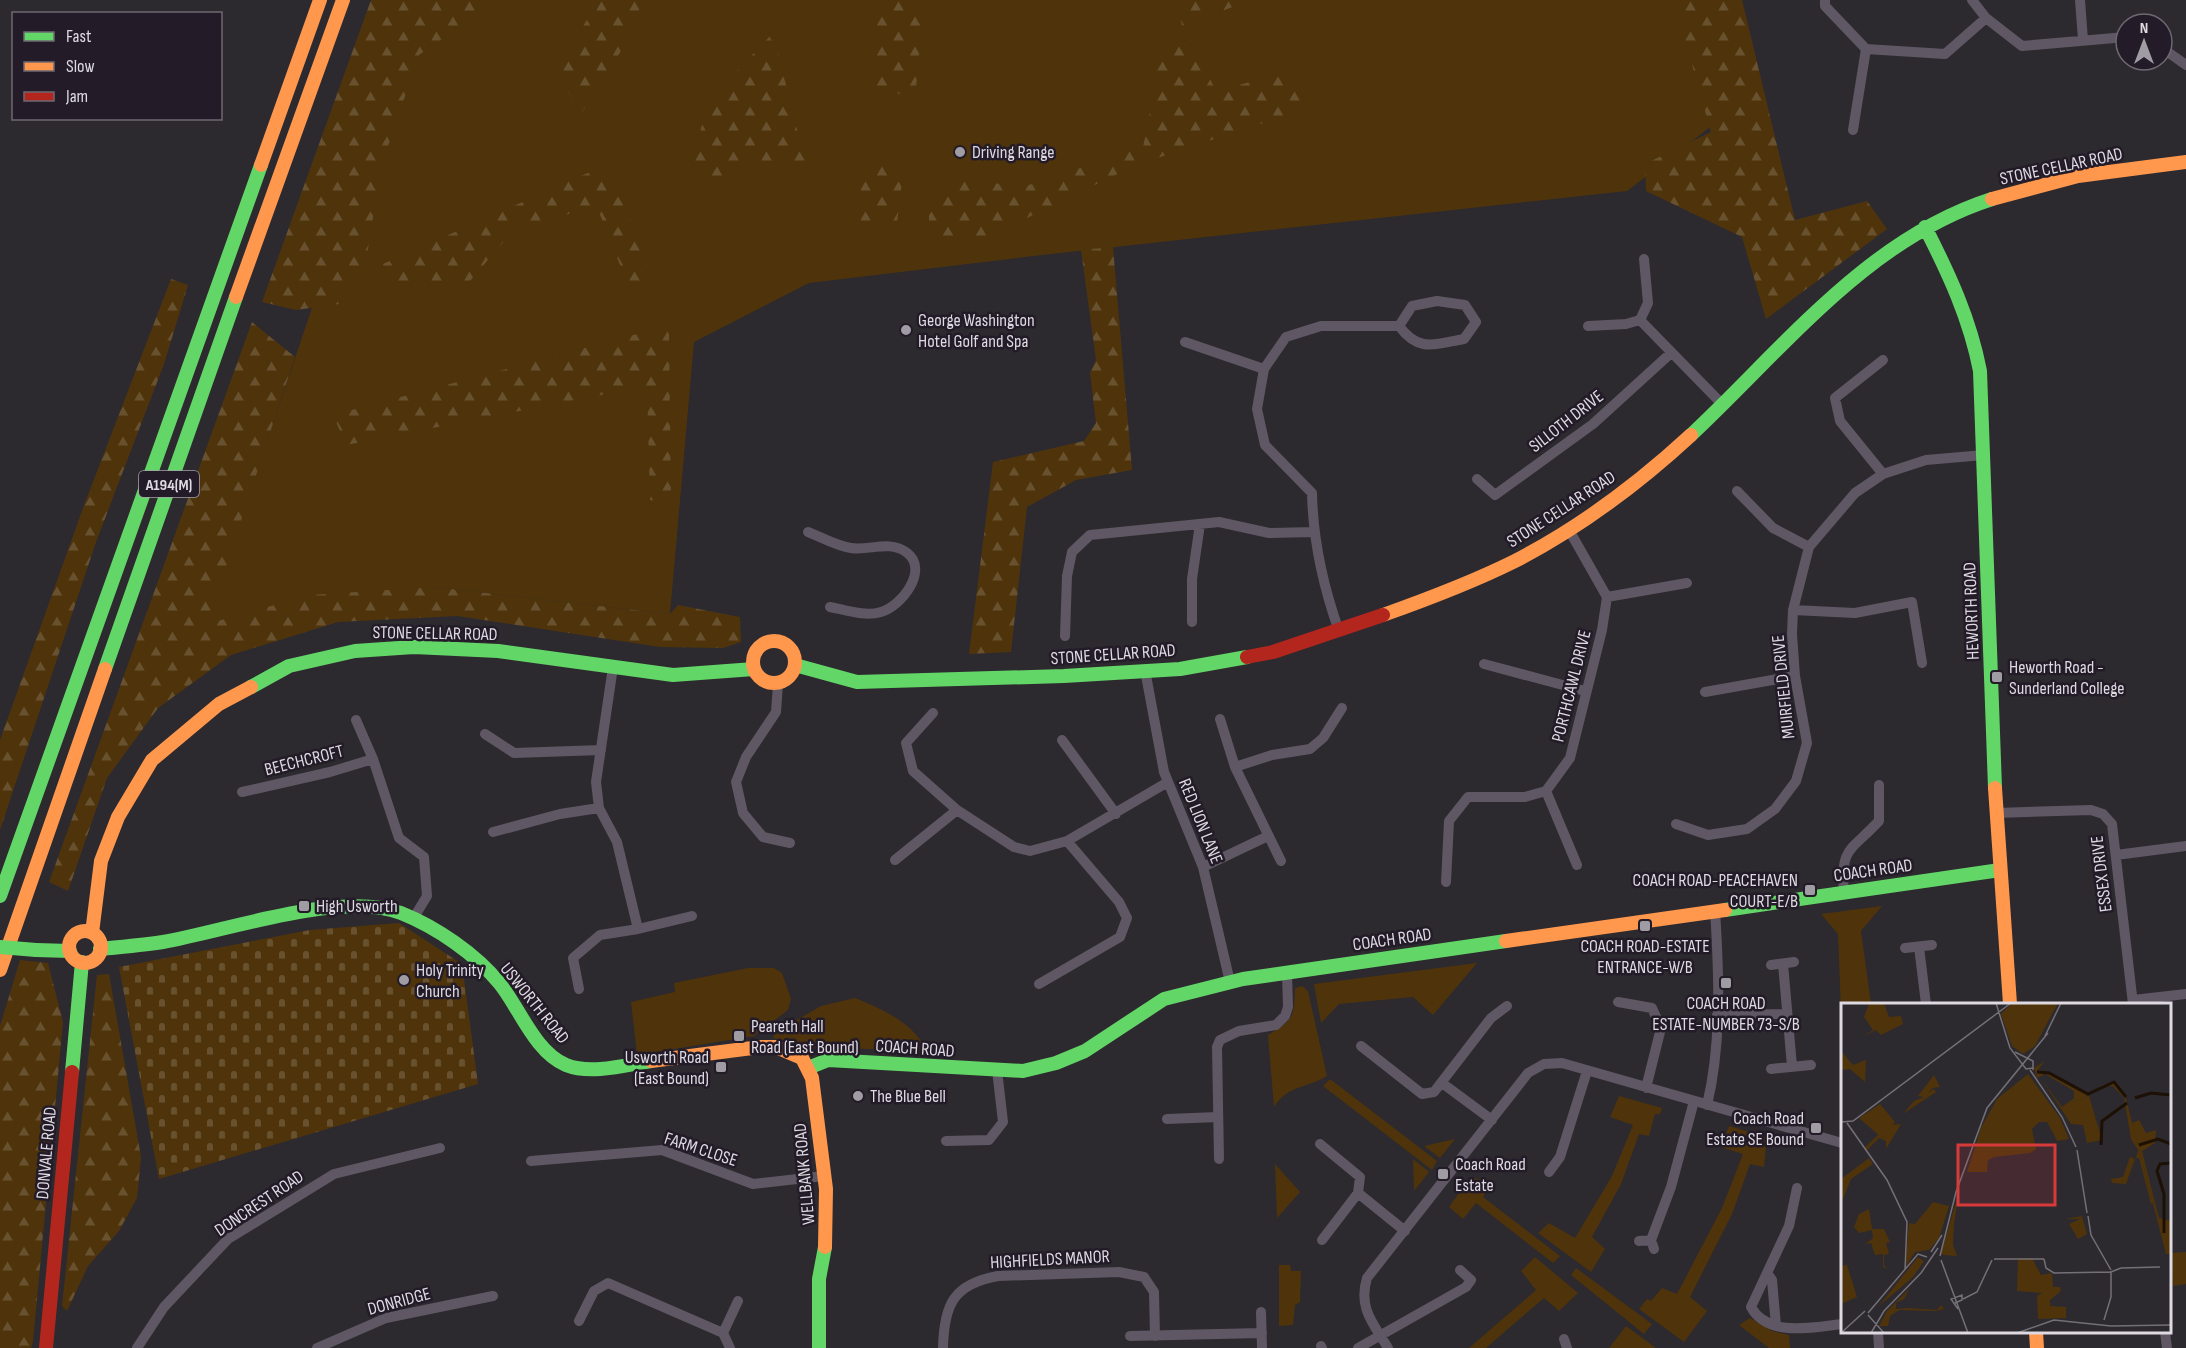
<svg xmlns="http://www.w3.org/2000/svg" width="2186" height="1348" viewBox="0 0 2186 1348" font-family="'Sofia Sans Condensed',sans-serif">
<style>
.green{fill:#4f340b}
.forest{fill:url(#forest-firs)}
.cemetery{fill:url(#cemetery-stones)}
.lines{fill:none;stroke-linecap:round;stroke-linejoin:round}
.street{stroke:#5f5764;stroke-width:10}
.fast{stroke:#63d668;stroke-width:14}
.slow{stroke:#ff974d;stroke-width:14}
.jam{stroke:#b3261e;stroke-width:14}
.fast-bridge{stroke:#63d668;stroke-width:14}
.poi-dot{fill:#a09ca3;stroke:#231c28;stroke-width:2}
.labels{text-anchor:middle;stroke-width:5;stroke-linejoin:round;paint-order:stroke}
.shield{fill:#231c28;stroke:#a7a1aa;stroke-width:1.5}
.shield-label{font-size:16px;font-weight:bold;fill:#dfdae2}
.poi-label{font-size:18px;fill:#dfdae2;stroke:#231c28;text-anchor:start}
.street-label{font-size:18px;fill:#dfdae2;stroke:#231c28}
.inset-river{fill:none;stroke:#1d1004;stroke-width:3}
.inset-road{fill:none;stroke:#747077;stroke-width:1.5}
.view{fill:#d73a3b;fill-opacity:0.15;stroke:#d73a3b;stroke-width:3}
.inset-edge{fill:none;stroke:#dfdae2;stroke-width:3}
</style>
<defs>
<pattern id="forest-firs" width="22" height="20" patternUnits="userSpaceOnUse" patternTransform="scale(1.5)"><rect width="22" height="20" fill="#4f340b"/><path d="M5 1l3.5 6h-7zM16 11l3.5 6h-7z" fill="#68512e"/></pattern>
<pattern id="cemetery-stones" width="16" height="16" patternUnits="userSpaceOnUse" patternTransform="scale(1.5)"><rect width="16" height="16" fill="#4f340b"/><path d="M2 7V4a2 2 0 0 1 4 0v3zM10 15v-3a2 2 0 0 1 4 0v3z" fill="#68512e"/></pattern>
</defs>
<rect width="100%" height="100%" fill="#2c292f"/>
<!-- green -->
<path class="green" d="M415,0H1740L1757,91L1627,191L1042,255L809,283L694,342L670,614L434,587L206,624Z
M1882,906L1861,931L1871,1004H1842V1036L1838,934L1821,914Z
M1477,963L1433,1015L1413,997L1339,1004L1321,1023L1314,984Z
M748,968H774L782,973L791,999L788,1010L754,1036L637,1055L631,1002L675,992L674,983Z
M1302,986L1308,991L1327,1076C1306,1089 1289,1084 1274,1107L1268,1035C1294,1020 1294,1017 1295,988Z
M855,998C882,1009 913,1022 926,1050L921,1054L871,1049L807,1048L773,1038L776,1032L821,1006Z
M1330,1079L1437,1161L1432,1170L1323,1086Z
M1619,1096L1662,1108L1660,1114H1655L1649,1136L1639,1134L1621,1184L1592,1237L1605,1249L1591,1272L1538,1233L1549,1223L1575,1238L1612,1176L1633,1125L1610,1117Z
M1729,1126L1766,1137L1771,1144H1766L1764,1167L1750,1164L1732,1214L1690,1297L1707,1311L1684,1342L1639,1309L1647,1299L1651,1301L1662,1288L1677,1294L1722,1208L1743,1154L1721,1147Z
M1455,1139L1440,1158L1424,1146Z
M1413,1159L1429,1172L1414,1191Z
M1275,1164L1300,1192L1277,1218Z
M1470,1178L1493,1180L1483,1197L1560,1256L1553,1263L1476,1203L1463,1219L1449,1207Z
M2186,1252V1284L2173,1286L2170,1253Z
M1535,1257L1578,1293L1559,1311L1544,1298L1486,1348H1469L1536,1290L1521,1271Z
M1279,1265H1290L1291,1271H1301L1300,1302L1295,1305L1293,1325L1279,1326Z
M1576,1268L1652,1324L1644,1334L1571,1275Z
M1750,1318L1772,1331L1789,1335L1790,1348H1769L1739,1325Z
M1626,1326L1656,1348H1609Z"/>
<!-- forest -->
<path class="forest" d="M371,0H493V3L419,55L381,167L364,274L339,304L296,310L262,302Z
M599,0H641L635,29L582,112L555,72Z
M877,0H924L915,99L871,85Z
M1178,0H1251L1182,26Z
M1674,0H1742L1795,220L1867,201L1887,229L1766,319L1742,237L1646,191L1645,164L1711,132Z
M773,33L806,165L773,161L745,163L719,181L695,172V150L709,100Z
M1191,40L1216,91L1288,72L1308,108L1136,165L975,243L929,233V199L948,177L1023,187L1143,147L1155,88L1151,61Z
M861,163L904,164L897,223L861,221Z
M599,168L622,198L651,278L630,290L597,207L516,227L470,281L389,286L383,264Z
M1113,247L1132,470L1076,480L1027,507L1011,652L969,654L993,462L1084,441L1096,423L1090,373L1096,360L1081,250Z
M171,279L188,285L164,364L96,542L0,830V740L83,508Z
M252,322L295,357L207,624L310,595L434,587L670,614L678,605L740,617L741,642L723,648L660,647L457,616L338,622L231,655L158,708L107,778L68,891L49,882Z
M669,330L671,503L650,500L647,386L346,445L333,415L641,333Z
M20,960L48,963L63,1022L33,1341L31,1348H0V1026Z
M109,974L141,1157L137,1198L119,1231L88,1266L67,1311L62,1306L97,975Z"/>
<!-- cemetery -->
<path class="cemetery" d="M399,923L462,964L478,1084L159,1179L119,967L310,930Z"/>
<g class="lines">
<!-- street -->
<path class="street" d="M1825,0V6L1866,49L1945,54L1986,18
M1972,0L1986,18L2022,46L2126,37
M2080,0L2083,40
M2162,48L2186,65
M1853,130L1866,49
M1640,320L1723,405
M1588,326L1626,324L1640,320L1648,303L1644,259
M1185,342L1264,369
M1883,360L1835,398L1840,421L1883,474
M1477,479L1495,495L1593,424L1671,353
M1737,491L1773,528L1809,547
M808,532C821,537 837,546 851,548C869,551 889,540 906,552C930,569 902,606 881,612C865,617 846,610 830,607
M1607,597L1687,583
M1793,610L1855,613L1912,602L1922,663
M1192,622V579L1200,524
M1339,631C1323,586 1313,542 1312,493L1265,445L1257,409L1264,369L1286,337L1321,326H1399L1412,306L1437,301L1465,305L1476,322L1464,339C1435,344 1419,353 1399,326
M1065,636L1067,576L1072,552L1090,535L1219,522L1269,533L1314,532
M1484,664L1585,691
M613,667L596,782L599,808L617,842L638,929
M1145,670L1164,772L1203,867L1230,982
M778,684L776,712L746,757L736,782L743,813L763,837L790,843
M1705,692L1795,676
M933,713L906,743L913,771L957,810L1014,847L1030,851L1067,841L1168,782
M1220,719L1235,767L1281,861
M356,720L373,759L399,838L424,857L427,896L413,919
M485,734L514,753L601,750
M1062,740L1116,814
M1235,767L1272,755L1310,749L1323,738L1342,708
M1546,791L1577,865
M242,792L330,772L373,759
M1996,813L2091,810L2103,814L2112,824L2133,1004
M1676,824L1708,835L1747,829L1775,809L1796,781L1807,743L1795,676L1792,634L1793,610L1809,547L1855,493L1883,474L1926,460L1984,455
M493,832L560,814L599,808
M2116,855L2186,846
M895,860L957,810
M1203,867L1268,836
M1446,882L1449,821L1468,797H1525L1546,791L1570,758L1602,630L1607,597L1569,530
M1844,892C1840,847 1851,851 1879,821V785
M1919,947L1926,1004
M1905,948L1932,945
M1783,964L1792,1066
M1771,965L1794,962
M1039,984L1120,937L1127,918L1119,902L1067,841
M579,989L573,958L600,935L638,929L692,916
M2133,1000L2186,994
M1618,1002L1652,1008L1661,1028L1646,1088
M1717,1015L1787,1014
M1361,1046L1422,1094L1434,1092L1491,1018L1507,1006
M1771,1069L1811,1065
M1442,1083L1492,1120
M1707,1105C1722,1043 1719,974 1715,910
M1167,1119L1218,1117
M946,1141L989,1140L1003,1122L997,1070
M1320,1144L1360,1177L1358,1193L1405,1231
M1219,1159L1217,1047L1220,1040L1239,1031L1276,1025L1285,1016L1288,1007L1287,973
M531,1161L662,1150L753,1184L824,1176
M1549,1172L1560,1157L1587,1071
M1797,1188L1789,1226L1751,1307C1768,1338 1814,1327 1842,1324
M1322,1240L1358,1193
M1651,1240L1671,1187L1694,1101
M1639,1241L1651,1240L1654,1249
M1768,1274L1772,1280L1776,1326
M1261,1312L1262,1348
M579,1321L594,1291L608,1283L723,1333L730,1348
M1878,1332L1879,1348
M2165,1332L2167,1348
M723,1333L738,1301
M1130,1336L1262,1333
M1564,1339L1567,1348
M1321,1346L1322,1348
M137,1348L164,1307L228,1239L334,1174L440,1148
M317,1348L386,1318L493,1296
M943,1348C944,1305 953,1284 998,1276L1119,1272L1144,1277L1154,1292L1155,1336
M1358,1348L1466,1287L1471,1280L1460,1270
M1388,1348C1373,1323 1358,1308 1367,1278L1528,1073L1544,1064L1562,1063L1842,1143"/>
<!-- fast -->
<path class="fast" d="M1925,227C1949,274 1970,319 1980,371L1995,788
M1691,435C1784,348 1867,239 1992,199
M795,665L857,682L1064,676L1180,669L1247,657
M105,669L236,297
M251,687L289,666L355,651L414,647L498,651L673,675L754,669
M0,896L261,165
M1725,910L2000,870
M100,949C121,947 143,945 163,942C227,931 341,890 401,913C436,927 476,954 500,984C520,1009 535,1052 566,1065C591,1075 626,1065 651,1061
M36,950L70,951
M808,1068L828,1060L1023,1071L1056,1063L1085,1051L1164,999L1243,979L1506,941
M72,1072L82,962
M819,1348V1279L825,1247"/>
<!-- slow -->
<path class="slow" d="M261,165L320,0
M1992,199L2078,176L2186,162
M236,297L343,0
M1383,615C1428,599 1473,582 1515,561C1579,528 1639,483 1691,435
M753 662a21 21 0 1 1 42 0a21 21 0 1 1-42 0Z
M1995,788L2010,1004
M69 947a16 16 0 1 1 32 0a16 16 0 1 1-32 0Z
M92,933L101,861L118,817L152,760L219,704L251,687
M1506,941L1725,910
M0,970L105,669
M651,1061L760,1047H776L802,1058L812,1078L826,1189L825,1247
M2036,1332L2037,1348"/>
<!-- jam -->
<path class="jam" d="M1247,657L1273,652L1383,615
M46,1348L72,1072"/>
<!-- fast-bridge -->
<path class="fast-bridge" d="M0,947L36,950"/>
</g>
<!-- markers -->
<g class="poi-dot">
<circle cx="960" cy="152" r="6"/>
<circle cx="906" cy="330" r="6"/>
<rect x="1991" y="671" width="12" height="12" rx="3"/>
<rect x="1804" y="884" width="12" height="12" rx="3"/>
<rect x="298" y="900" width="12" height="12" rx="3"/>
<rect x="1639" y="920" width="12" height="12" rx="3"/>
<circle cx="404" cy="980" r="6"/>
<rect x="1720" y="977" width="12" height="12" rx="3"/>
<rect x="733" y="1030" width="12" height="12" rx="3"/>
<rect x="715" y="1061" width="12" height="12" rx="3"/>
<circle cx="858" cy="1096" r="6"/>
<rect x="1810" y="1122" width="12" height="12" rx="3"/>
<rect x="1437" y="1168" width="12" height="12" rx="3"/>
</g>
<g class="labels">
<!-- shield labels -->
<rect class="shield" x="139" y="471" width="60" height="26" rx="4.5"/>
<g class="shield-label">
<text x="169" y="490">A194(M)</text>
</g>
<!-- poi labels -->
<g class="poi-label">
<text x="972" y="158">Driving Range</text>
<text x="918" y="326">George Washington<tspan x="918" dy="21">Hotel Golf and Spa</tspan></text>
<text x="2009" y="673">Heworth Road -<tspan x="2009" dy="21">Sunderland College</tspan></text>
<text x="1798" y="886" text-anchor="end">COACH ROAD-PEACEHAVEN<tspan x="1798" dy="21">COURT-E/B</tspan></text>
<text x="316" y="912">High Usworth</text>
<text x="1645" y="952" text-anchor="middle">COACH ROAD-ESTATE<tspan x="1645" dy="21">ENTRANCE-W/B</tspan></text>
<text x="416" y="976">Holy Trinity<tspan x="416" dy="21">Church</tspan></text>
<text x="1726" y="1009" text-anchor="middle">COACH ROAD<tspan x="1726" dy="21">ESTATE-NUMBER 73-S/B</tspan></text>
<text x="751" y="1032">Peareth Hall<tspan x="751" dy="21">Road (East Bound)</tspan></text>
<text x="709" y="1063" text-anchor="end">Usworth Road<tspan x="709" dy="21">(East Bound)</tspan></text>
<text x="870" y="1102">The Blue Bell</text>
<text x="1804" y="1124" text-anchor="end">Coach Road<tspan x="1804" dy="21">Estate SE Bound</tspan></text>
<text x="1455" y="1170">Coach Road<tspan x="1455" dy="21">Estate</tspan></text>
</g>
<!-- street labels -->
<g class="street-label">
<text transform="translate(2061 166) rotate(-12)" y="6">STONE CELLAR ROAD</text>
<text transform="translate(1566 421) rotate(-38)" y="6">SILLOTH DRIVE</text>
<text transform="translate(1561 509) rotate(-33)" y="6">STONE CELLAR ROAD</text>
<text transform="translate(1971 611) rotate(-92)" y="6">HEWORTH ROAD</text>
<text transform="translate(435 633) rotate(1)" y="6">STONE CELLAR ROAD</text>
<text transform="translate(1113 654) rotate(-4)" y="6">STONE CELLAR ROAD</text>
<text transform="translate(1571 686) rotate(-76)" y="6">PORTHCAWL DRIVE</text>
<text transform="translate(1783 687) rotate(-96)" y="6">MUIRFIELD DRIVE</text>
<text transform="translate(304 760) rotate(-14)" y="6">BEECHCROFT</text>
<text transform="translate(1201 821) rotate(68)" y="6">RED LION LANE</text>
<text transform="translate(1873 870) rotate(-8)" y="6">COACH ROAD</text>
<text transform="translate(2101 874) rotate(-97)" y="6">ESSEX DRIVE</text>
<text transform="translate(1392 939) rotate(-8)" y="6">COACH ROAD</text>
<text transform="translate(535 1003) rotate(51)" y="6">USWORTH ROAD</text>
<text transform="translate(915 1048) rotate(4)" y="6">COACH ROAD</text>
<text transform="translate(701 1149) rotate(18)" y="6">FARM CLOSE</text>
<text transform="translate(46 1153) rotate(-85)" y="6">DONVALE ROAD</text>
<text transform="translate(804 1174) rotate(-95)" y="6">WELLBANK ROAD</text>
<text transform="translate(259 1203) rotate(-34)" y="6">DONCREST ROAD</text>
<text transform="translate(1050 1259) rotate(-3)" y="6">HIGHFIELDS MANOR</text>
<text transform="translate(399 1301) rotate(-15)" y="6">DONRIDGE</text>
</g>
</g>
<!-- overview -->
<g transform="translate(1841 1003)">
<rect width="330" height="330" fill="#2c292f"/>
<path d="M171,0H217L194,43L182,51L171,43L160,11ZM187,71L219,115L228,136L216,138L205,112L191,126L195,146L189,150L153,154L147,157L146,169H126L140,125L156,96ZM93,72L99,84L92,85L86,90L93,86L95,89L62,111L73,98L83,94L77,93ZM39,101L54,119L41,135L18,115ZM298,117L305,130L315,127L314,140L301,148L318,215L330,218V251H325L291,120ZM92,199L108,203L98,235L88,247L74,249L64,265L68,220L74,221ZM28,206L31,226H43L49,239L45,240L48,251L43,252V263L48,266L42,264V251L34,252L30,240L24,241L32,235L31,227L18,230L13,224L18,211ZM241,213L246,231L237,236L228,221L239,216H224ZM77,254L83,258L72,274L37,304ZM6,262L16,294L0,301V263Z" fill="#4f340b"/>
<path d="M204,58L196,68L210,72L248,93L230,99L231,106H222L230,121L199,74L221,104L233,95V88L204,71L196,75L193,65ZM274,79L284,92L312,200L310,201L298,155H295L297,147L290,136L283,95L272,83H259ZM205,110V112L217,139L206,119H197L199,113L189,114L187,123L181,127L186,113ZM60,121L45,146V138L38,135L25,148L23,145L38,131L41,135L51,122ZM289,154L294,156L285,181L271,180L270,176L282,174ZM28,155L32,161L10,176L0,201V176ZM119,185L113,220L112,242L116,253L103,252L100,251ZM69,285L63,296L55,300V306L68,305L96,307L100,302L103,306L95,308L58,307L49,313L47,323H38L46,308Z" fill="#4f340b"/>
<path d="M28,0H43L48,14L60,13L62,21L40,32L35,27L21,34L32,27L23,14ZM0,48L12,62L25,57L24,79L9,66L0,67ZM248,93L261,137L246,140L242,122L230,121L221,106L227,103L230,106V99ZM177,255H191L200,272L211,270L212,284H219L220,288L209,297V303L225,304V315L197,316L196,293L201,290L176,288Z" fill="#4f340b"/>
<path class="inset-river" d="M196,69L208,70L247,91L273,79L285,94M294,95L310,90L330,92M260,142L261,118L286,100M298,142L317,136L330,141M323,230V191L316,168L319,161L330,160"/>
<path class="inset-road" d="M155,0L169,45L185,66L192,65M204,33L220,0M174,49L192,58V67M189,67L221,114L235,144M0,119L12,118L170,0M6,120L46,177L66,219L64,267M236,147L246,210M247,213L250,232L270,267M90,249L101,232M99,253L115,189L146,105L207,30M153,256H203M203,256L205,265L213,270L270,269L280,265M100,257L127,330M280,265L319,264M122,296L136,289L151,257M114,300L121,297V292L110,296L117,306M27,310L77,251L86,254M27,312L43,330M263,317L270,294V268M0,330L24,308M30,330L43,308L80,270L97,245M176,330L213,317L270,323L330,322"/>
<path class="view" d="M117,142H214V202H117Z"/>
<rect width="330" height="330" class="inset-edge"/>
</g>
<!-- legend -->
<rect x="12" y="12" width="210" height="108" fill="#231c28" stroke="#6e6872" stroke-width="1.5"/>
<rect x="24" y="32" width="30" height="9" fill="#63d668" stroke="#6e6872" stroke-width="1.5"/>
<text x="66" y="42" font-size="18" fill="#dfdae2">Fast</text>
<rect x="24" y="62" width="30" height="9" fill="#ff974d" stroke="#6e6872" stroke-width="1.5"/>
<text x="66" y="72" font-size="18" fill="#dfdae2">Slow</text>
<rect x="24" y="92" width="30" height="9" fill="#b3261e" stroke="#6e6872" stroke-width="1.5"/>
<text x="66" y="102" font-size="18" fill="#dfdae2">Jam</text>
<!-- north arrow -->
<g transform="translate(2144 42)"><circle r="28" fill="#231c28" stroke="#6e6872" stroke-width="1.5"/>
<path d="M0-4.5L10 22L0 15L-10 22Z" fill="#a09ca3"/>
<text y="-9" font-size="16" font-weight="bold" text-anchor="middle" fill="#dfdae2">N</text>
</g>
</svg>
